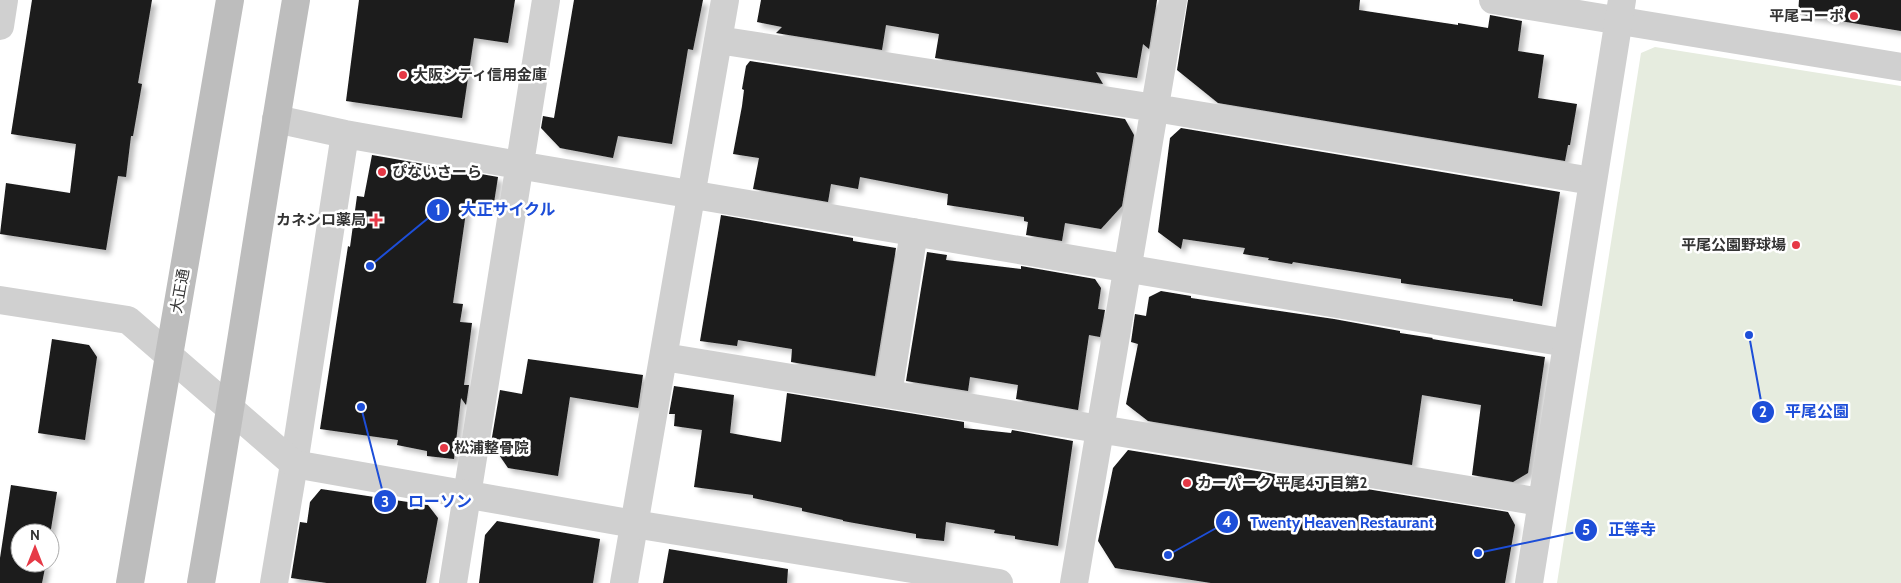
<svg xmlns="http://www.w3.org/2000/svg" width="1901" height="583" viewBox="0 0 1901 583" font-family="Cabin,'Noto Sans JP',sans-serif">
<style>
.green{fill:#e6ecdf}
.building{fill:#1a1a1a;filter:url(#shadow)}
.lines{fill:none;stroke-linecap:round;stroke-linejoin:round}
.minor{stroke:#d0d0d0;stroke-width:28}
.tertiary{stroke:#d0d0d0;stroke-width:28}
.secondary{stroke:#bdbdbd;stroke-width:28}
.poi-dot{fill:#e63946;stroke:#fff;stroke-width:2}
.labels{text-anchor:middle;stroke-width:5;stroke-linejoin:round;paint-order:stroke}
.poi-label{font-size:15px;font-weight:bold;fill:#333;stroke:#fff;text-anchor:start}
.street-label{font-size:15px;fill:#333;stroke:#fff}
.leader{fill:none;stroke:#1d4ed8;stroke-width:2}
.callout-dot{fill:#1d4ed8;stroke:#fff;stroke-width:2}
.mark-label{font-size:15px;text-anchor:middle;font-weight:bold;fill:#fff}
.callout-label{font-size:16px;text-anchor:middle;font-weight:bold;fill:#1d4ed8;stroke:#fff;stroke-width:5;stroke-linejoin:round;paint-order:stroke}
</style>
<defs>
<filter id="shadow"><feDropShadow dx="4.5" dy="4.5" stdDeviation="2.5" flood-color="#0004"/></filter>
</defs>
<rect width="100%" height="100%" fill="#fff"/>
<!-- green -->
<path class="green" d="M1655,47L1901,86V583H1557L1641,53Z"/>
<!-- building -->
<path class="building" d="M32,0H152L138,83L142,84L133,136H131L126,177L118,176L106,250L0,234L6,183L70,193L76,144L11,134Z
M359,0H515L508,43L474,38L462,118L346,101Z
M574,0H703L693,50L688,49L672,144L618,136L613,158L560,148L541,128L543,116L554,118Z
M761,0H1157L1149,49L1143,44L1137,78L1096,72L1103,84L935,58L939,34L886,25L882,50L776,33L782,27L757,22Z
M1188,0H1360L1359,10L1458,25V23L1488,28L1490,15L1522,21L1518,51L1544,55L1538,98L1577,104L1570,145H1568L1565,161L1218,103L1177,70Z
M1799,0H1901V31L1798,14Z
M750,61L1125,119L1134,135L1122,206L1101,229L1065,223L1062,241L1026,235L1028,222L1024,221V217L947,205L948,194L860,177L858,189L831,184L828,202L753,189L759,158L733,154L742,106L744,90L742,89L746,66Z
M1181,128L1560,192L1542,306L1513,301V299L1401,283V279L1293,262L1292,264L1268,260L1269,258L1243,254L1245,248L1183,239L1181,249L1158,232L1170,138Z
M372,155L498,177L493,209L467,205L453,303L463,304L460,322L472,323L464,385H469L466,405L461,398L454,459L427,456V451L397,445L398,440L320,429L348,246L350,247L357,196L364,197Z
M721,215L853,238V241L896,248L875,376L791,362L792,349L738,340L737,346L700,341Z
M927,252L947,255L946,260L1021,269V266L1095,279L1101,288L1098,309L1105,310L1100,337L1089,335L1078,410L1016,399L1018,385L970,377L968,391L906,381Z
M1161,291L1191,296V298L1334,319L1400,331V333L1433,338L1432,339L1545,357L1528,473L1513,482L1472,475L1481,405L1422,395L1412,465L1148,421L1126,404L1138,344L1131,342L1135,314L1146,316L1149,297Z
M52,339L89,345L97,357L85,440L38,433Z
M528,359L643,375L638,408L570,397L558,476L508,468L491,443L500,390L522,394Z
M674,386L734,395L730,433L781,442L787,393L964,422V428L1011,433L1012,430L1073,441L1058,546L1015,539V536L994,533L995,530L946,522L944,541L916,538V534L843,521V520L802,511V508L753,498V495L694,487L702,430L674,426L675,414H669Z
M1128,450L1508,512L1515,525L1505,583H1211L1115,568L1098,541L1113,468Z
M11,485L57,492L50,535V533H20V563H46L42,583H0V558Z
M321,489L428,505L438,518L426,583H327L291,578L300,522L307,523L310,502Z
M497,521L600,539L593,583H479L485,535Z
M669,549L788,569L787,583H663Z"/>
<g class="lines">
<!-- minor -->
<path class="minor" d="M1493,0L1901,67
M0,26L4,0
M718,40L1155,108L1592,181
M276,119L345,134L518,165L1567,343
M664,357L1541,502
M888,394L914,232
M274,583L294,464L345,134
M453,583L546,0
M624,583L725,0
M1074,583L1173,0"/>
<!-- tertiary -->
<path class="tertiary" d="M0,300L128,320L294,464L634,524L999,583
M1529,583L1622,0"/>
<!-- secondary -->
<path class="secondary" d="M130,583L230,0
M201,583C235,389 263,194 296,0"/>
</g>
<!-- markers -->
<g class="poi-dot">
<circle cx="1854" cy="16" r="5"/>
<circle cx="403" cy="75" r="5"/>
<circle cx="382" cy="172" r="5"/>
<path d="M373.5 212.5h5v5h5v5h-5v5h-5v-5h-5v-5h5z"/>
<circle cx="1796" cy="245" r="5"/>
<circle cx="444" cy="448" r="5"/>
<circle cx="1187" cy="483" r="5"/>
</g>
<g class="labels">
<!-- poi labels -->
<g class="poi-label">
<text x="1844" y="21" text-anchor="end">平尾コーポ</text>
<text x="413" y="80">大阪シティ信用金庫</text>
<text x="392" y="177">ぴないさーら</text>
<text x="366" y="225" text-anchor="end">カネシロ薬局</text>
<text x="1786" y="250" text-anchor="end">平尾公園野球場</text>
<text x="454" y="453">松浦整骨院</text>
<text x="1197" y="488">カーパーク 平尾4丁目第2</text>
</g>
<!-- street labels -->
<g class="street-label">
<text transform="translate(180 291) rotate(-80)" y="5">大正通</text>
</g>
</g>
<!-- callouts -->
<path class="leader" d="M370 266L438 210M1749 335L1763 412M361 407L385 501M1168 555L1227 522M1478 553L1586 530"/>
<g class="callout-dot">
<circle cx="370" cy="266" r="5"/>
<circle cx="1749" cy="335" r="5"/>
<circle cx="361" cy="407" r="5"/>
<circle cx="1168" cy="555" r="5"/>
<circle cx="1478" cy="553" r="5"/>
<circle cx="438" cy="210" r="12"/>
<circle cx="1763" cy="412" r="12"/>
<circle cx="385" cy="501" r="12"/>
<circle cx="1227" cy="522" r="12"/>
<circle cx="1586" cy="530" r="12"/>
</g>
<g class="mark-label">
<text x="438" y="215">1</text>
<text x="1763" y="417">2</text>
<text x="385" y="507">3</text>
<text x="1227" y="527">4</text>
<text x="1586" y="535">5</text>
</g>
<g class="callout-label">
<text x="508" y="215">大正サイクル</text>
<text x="1817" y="417">平尾公園</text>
<text x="440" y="507">ローソン</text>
<text x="1342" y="528">Twenty Heaven Restaurant</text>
<text x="1632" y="535">正等寺</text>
</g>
<!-- north arrow -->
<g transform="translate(35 548)"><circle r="24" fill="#ffffff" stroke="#adadad"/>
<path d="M0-4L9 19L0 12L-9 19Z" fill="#e63946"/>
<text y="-8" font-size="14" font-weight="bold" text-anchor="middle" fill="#333333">N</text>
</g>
</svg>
